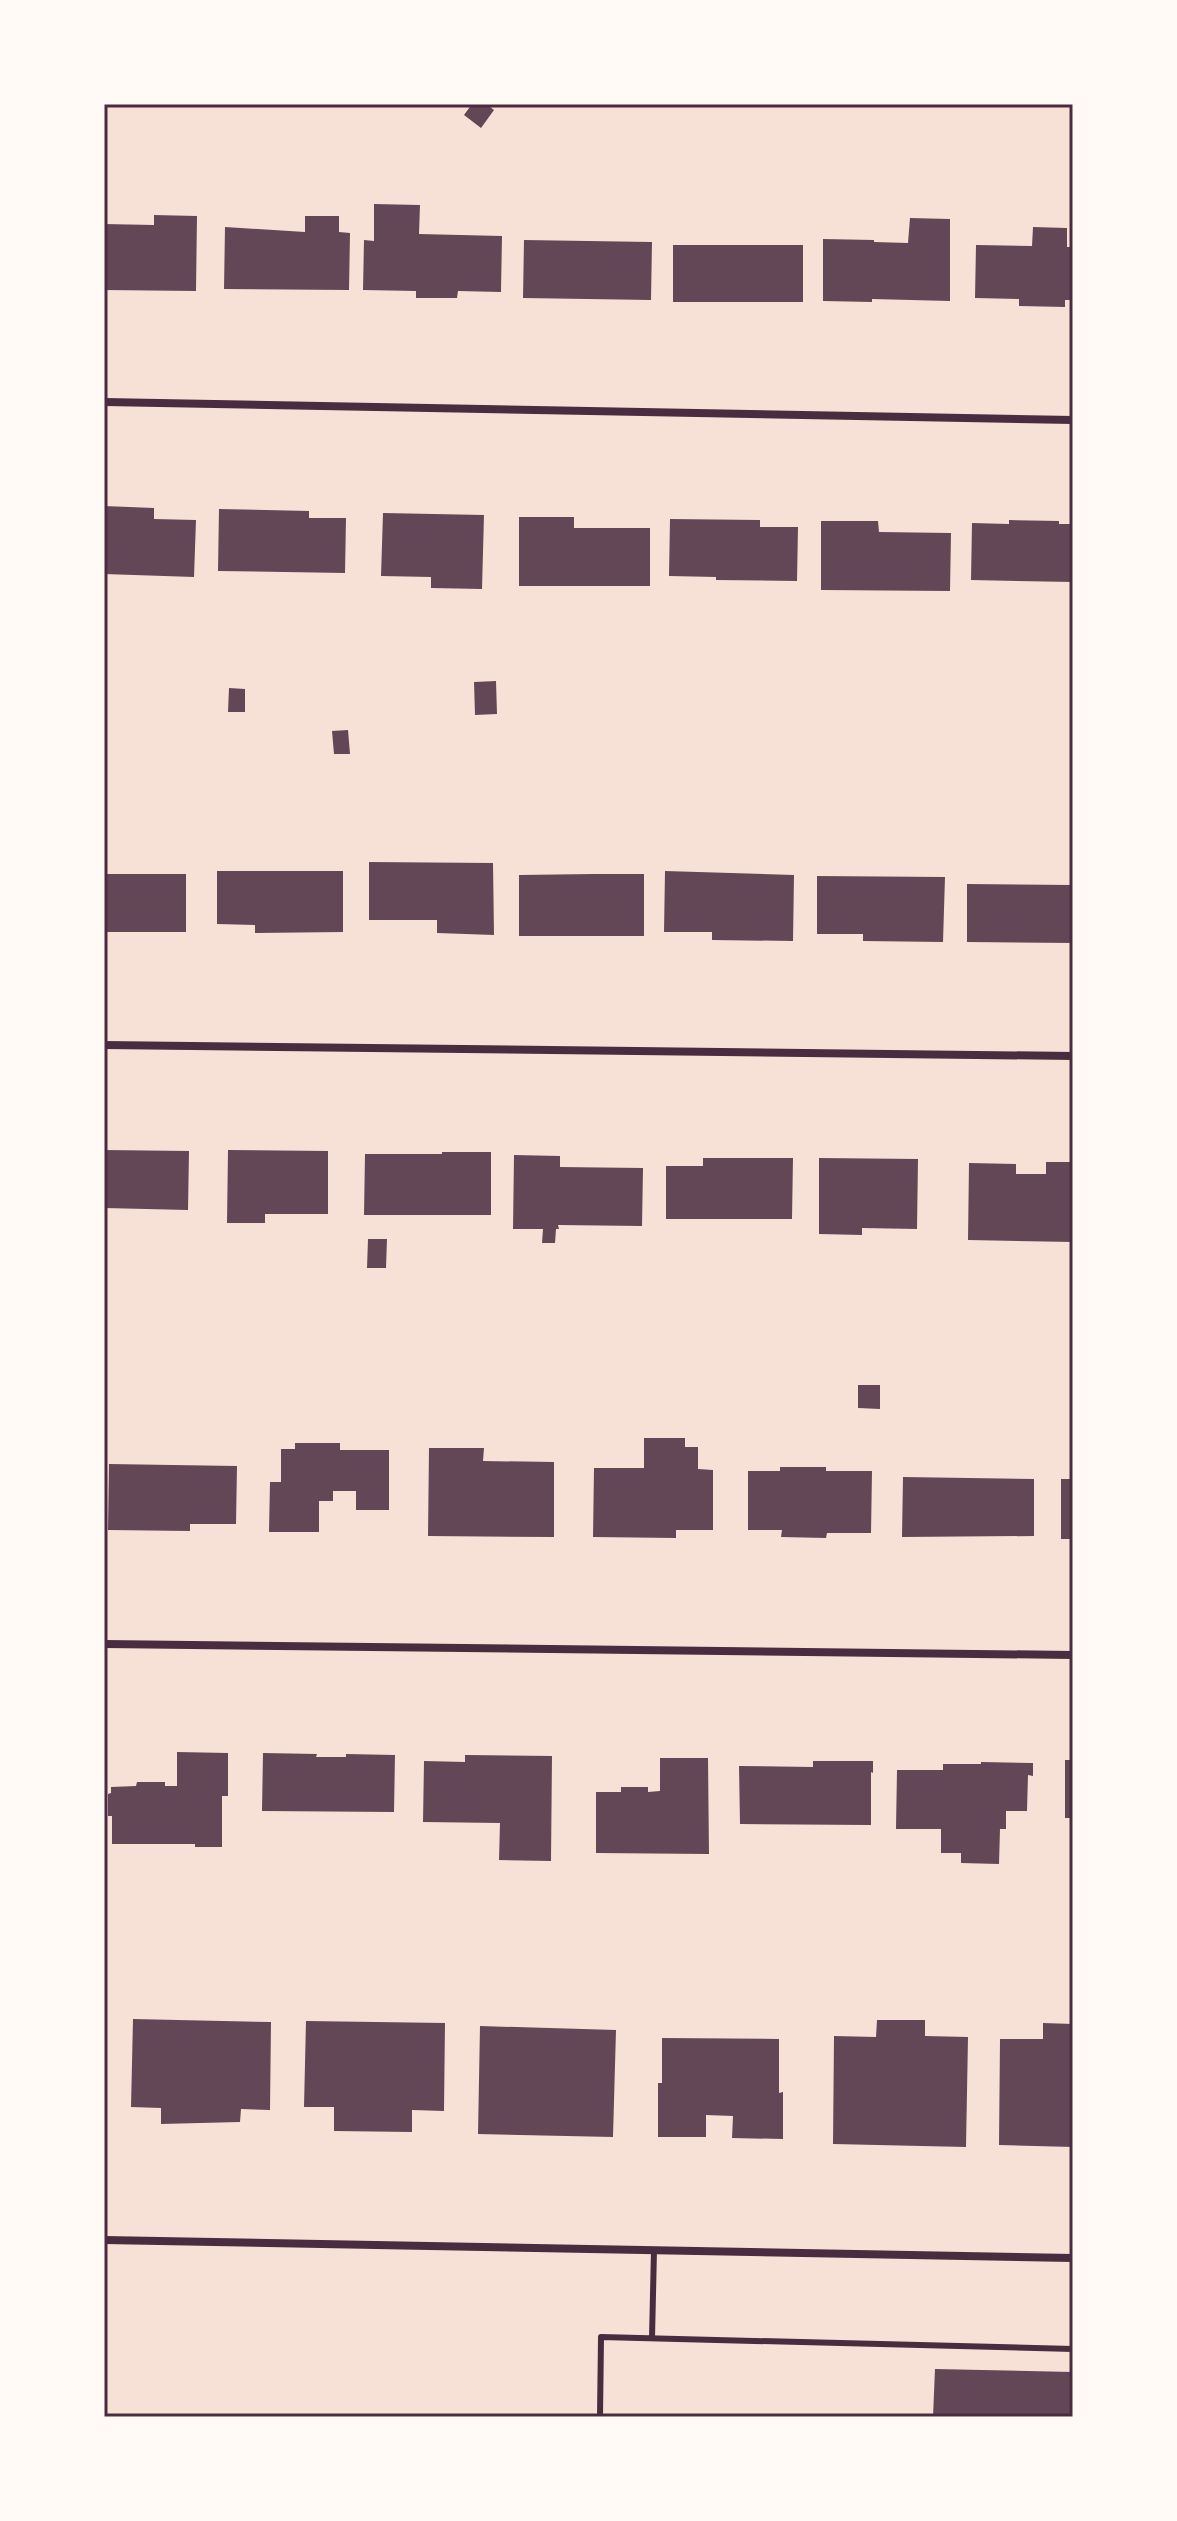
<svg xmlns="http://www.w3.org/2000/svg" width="1177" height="2521" viewBox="0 0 1177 2521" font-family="'Noto Sans',sans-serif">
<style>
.building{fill:#644757}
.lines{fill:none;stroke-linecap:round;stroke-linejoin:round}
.service{stroke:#4a2c40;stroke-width:6}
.minor{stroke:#4a2c40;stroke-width:8}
.neatline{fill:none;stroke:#4a2c40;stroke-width:3}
</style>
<rect width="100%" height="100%" fill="#f7e1d7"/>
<!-- building -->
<path class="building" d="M472,104H486L494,110L481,128L464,115Z
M374,204L420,205L419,234L502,236L501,292L458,291L457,298H416V291L363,290L364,240L374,241Z
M154,215L197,216L196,291L104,290V224L154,225Z
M305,216H339V232L350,233L349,290L224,289L225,227L305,232Z
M910,218L950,219V301L872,299V302L823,301V239L874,240V242L908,243Z
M1033,227L1067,228V247H1073V300H1065V307L1019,306V299L975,298L976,245L1032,246Z
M524,240L652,242L651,300L523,298Z
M673,245H803V302H673Z
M104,506L154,508V519L196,520L194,577L104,574Z
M219,509L309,511V518H346L345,573L218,571Z
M383,513L484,515L482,589L431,588V577L381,576Z
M519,517H574V528H650V586H519Z
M670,519L760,520V527H798L797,581L716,580V577L669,576Z
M1009,520L1059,521V524H1073V582L971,580L972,523L1009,524Z
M821,521H878L879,532L951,533L950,591L821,590Z
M496,681L497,714L475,715L474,682Z
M229,688L245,689V712H228Z
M348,730L350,754H334L332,731Z
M369,862L493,863L494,935L437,933V920H369Z
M217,871H343V932L255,933V925L217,924Z
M665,871L794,875L793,941L712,940V932H664Z
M104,874H186V932H104Z
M594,874H644V936H519V875Z
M817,876L945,877L943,942L863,941V934H817Z
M967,884L1073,885V943L967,942Z
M104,1150L189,1151L188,1210L104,1208Z
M228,1150L328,1151V1214H265V1223H227Z
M442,1152H491V1215H364L365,1154H442Z
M514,1155L560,1156V1167L643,1168L642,1226L558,1225L559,1229H556L555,1243H542L543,1229H513Z
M703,1158H793L792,1219H666V1166H703Z
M819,1158L918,1159L917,1229L862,1228V1235L819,1234Z
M1046,1162H1073V1242L968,1240L969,1163L1016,1164V1174H1046Z
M368,1239H387L386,1268H367Z
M858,1385H880V1409L858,1408Z
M644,1438H685V1447H698V1469L713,1470V1530H676V1538L593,1537L594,1468H644Z
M295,1443H340V1450H389V1510H356V1491H333V1501H319V1532H269L270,1482H281V1449H295Z
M429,1448H484L483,1461L554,1462V1537L428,1536Z
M109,1464L237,1466L236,1524H190V1531L108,1530Z
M780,1467H826V1471H872L871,1533H827L826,1538L781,1537L782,1530H748V1471H780Z
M903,1477L1034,1479V1536L902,1537Z
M1061,1479H1073V1539H1061Z
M177,1752L228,1753V1796H222V1847H195V1844H112V1816H108V1794L111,1793V1787L136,1786L137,1782H165V1786H177Z
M263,1753L317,1754L316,1757H346V1754L395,1755L394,1812L262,1811Z
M465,1755L552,1756L551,1861L499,1860L500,1823L423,1822L424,1761L465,1762Z
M660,1758H708L709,1854L596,1853V1792H621V1787H648V1792L660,1791Z
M1065,1760H1073V1818H1065Z
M813,1761H873V1773L871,1772V1825L740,1824L739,1766L813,1767Z
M981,1762L1033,1763V1776L1028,1775L1027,1811H1006V1829H1000L999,1864L961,1863V1853H941V1829H896L897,1770H943V1764H981Z
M133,2019L271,2022L270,2110L241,2109L240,2122L161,2124V2108L131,2107Z
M877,2020H925V2036L968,2037L966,2147L833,2144L834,2036L876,2037Z
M306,2021L445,2023L444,2111L412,2110V2132L334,2131V2107H304Z
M1043,2023L1073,2024V2147L999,2145L1000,2039H1043Z
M480,2026L616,2030L613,2137L478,2134Z
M662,2038L779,2039V2093L783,2092V2139L732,2138L733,2116L706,2115V2137H658V2083H662Z
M935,2369L1073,2372V2417H933Z"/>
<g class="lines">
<!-- service -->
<path class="service" d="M652,2338L654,2250
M600,2417L601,2337L1073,2349"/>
<!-- minor -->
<path class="minor" d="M104,402L1073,420
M104,1045L1073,1056
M104,1644L1073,1655
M104,2240L1073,2258"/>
</g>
<!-- border -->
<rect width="1177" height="2521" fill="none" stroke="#fffaf5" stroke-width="212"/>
<rect x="106" y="106" width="965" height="2309" class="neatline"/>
</svg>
